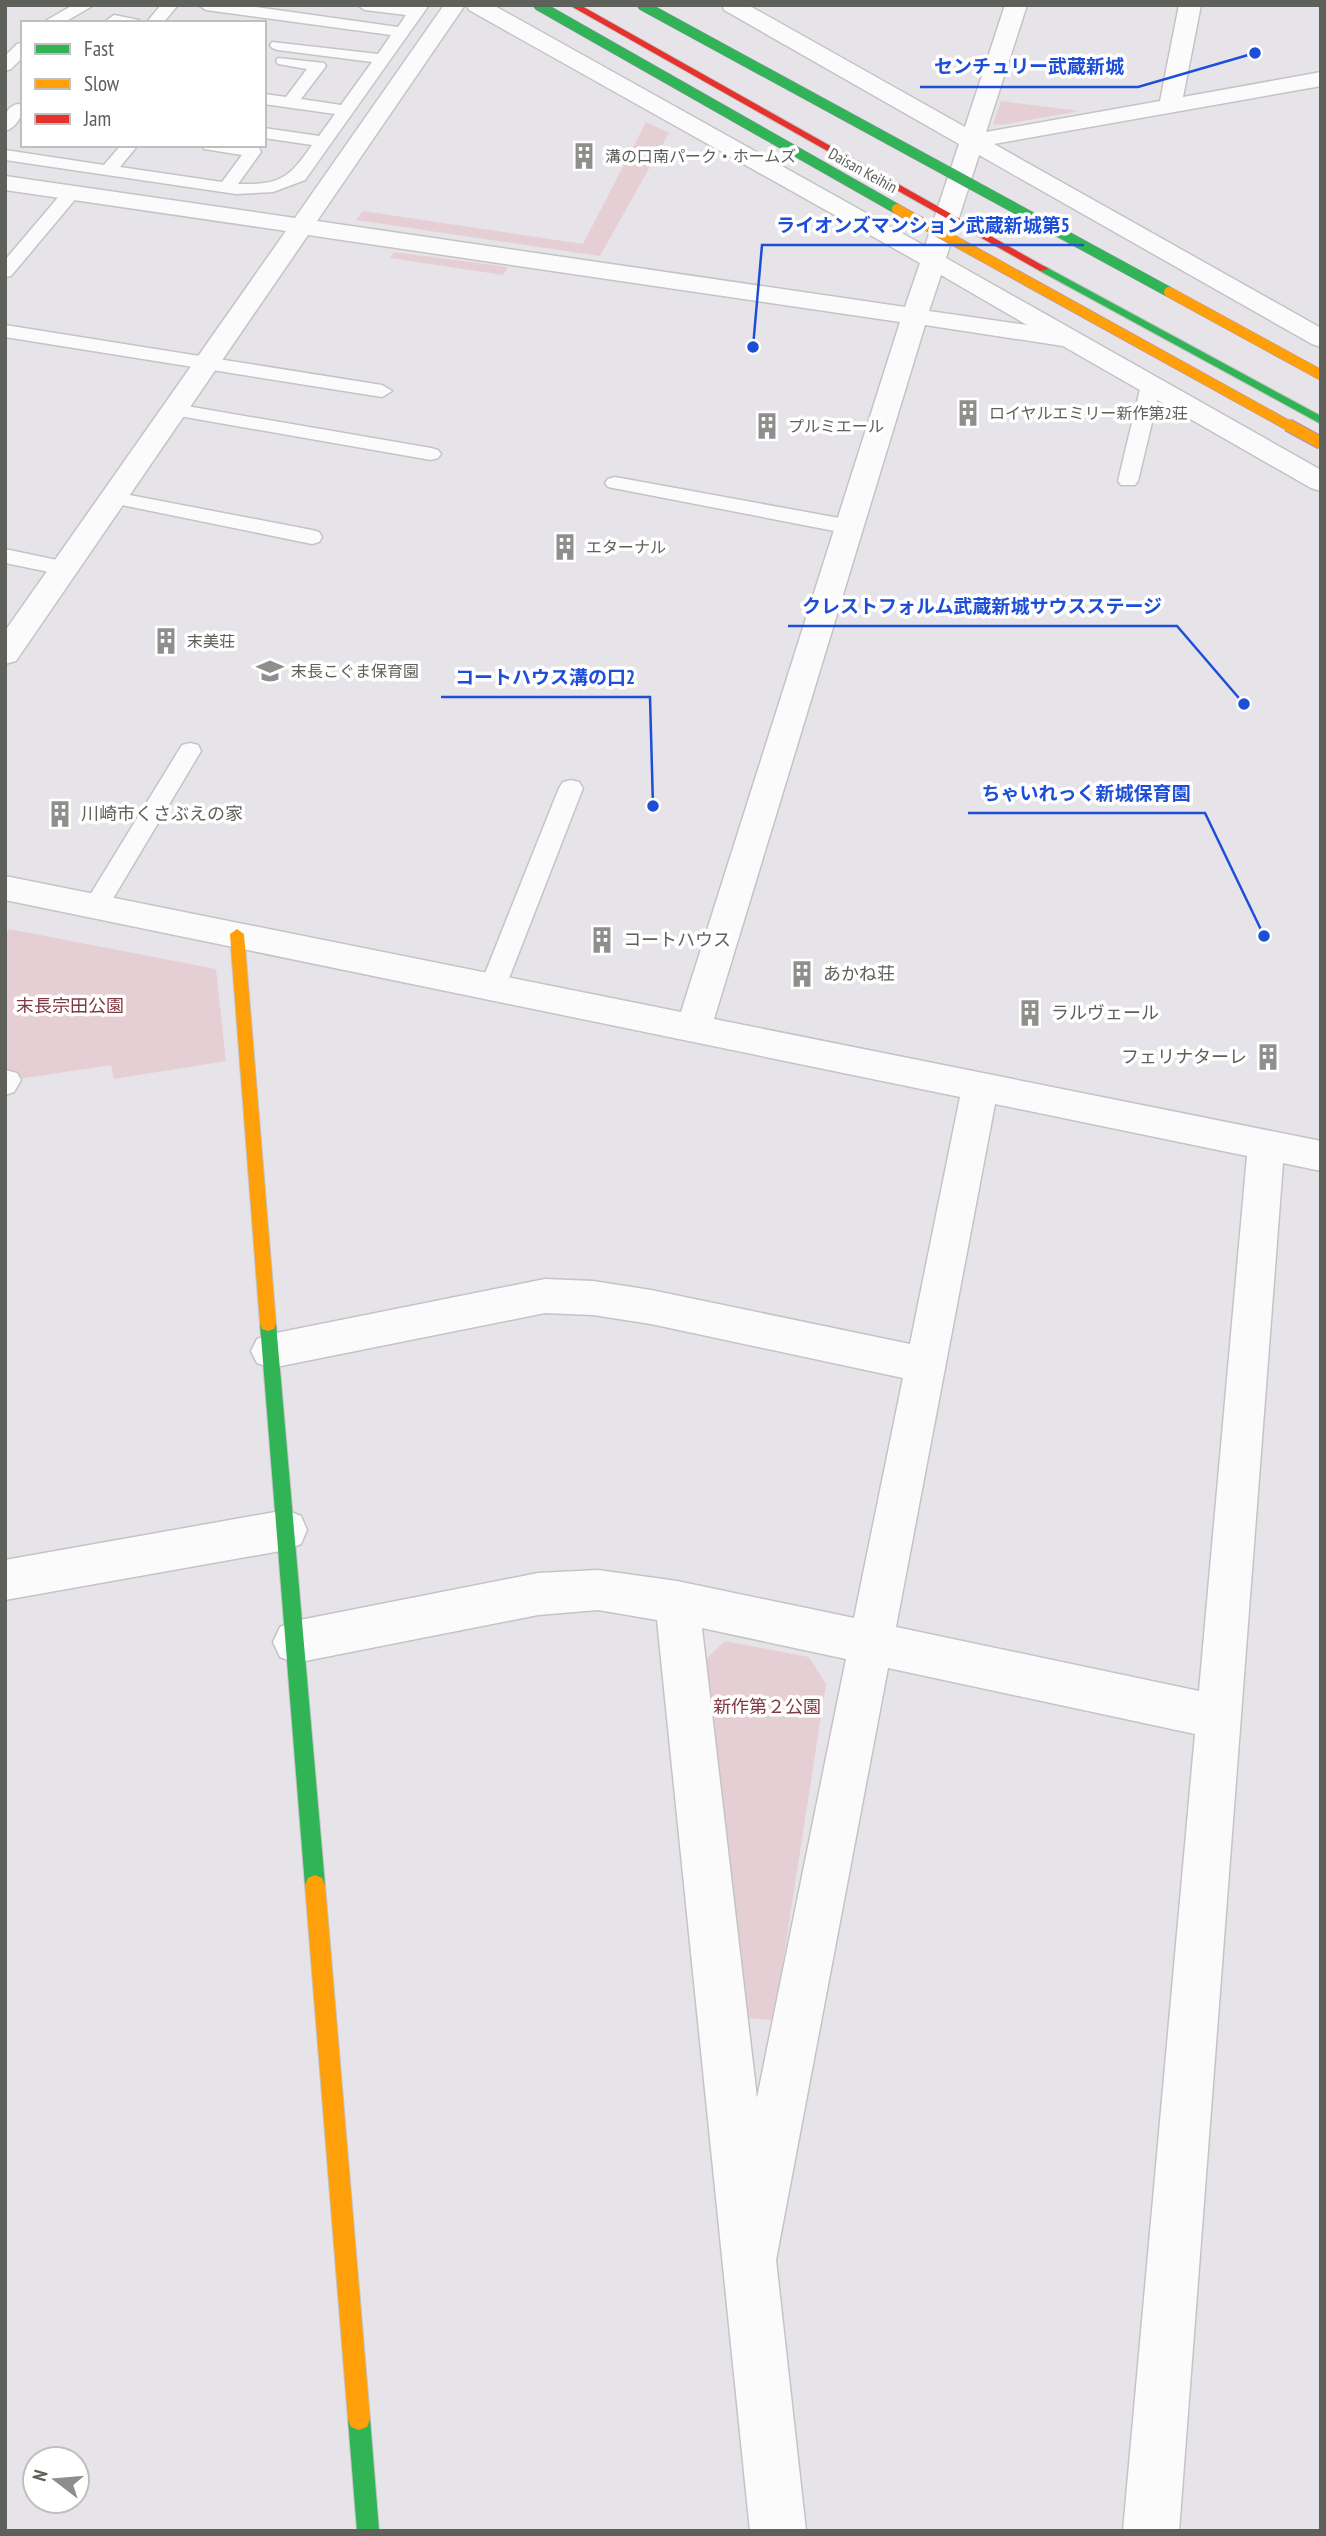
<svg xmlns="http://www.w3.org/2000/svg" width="1326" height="2536" viewBox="0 0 1326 2536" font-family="'PT Sans Narrow','Noto Sans JP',sans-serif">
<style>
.green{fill:#e5cfd5}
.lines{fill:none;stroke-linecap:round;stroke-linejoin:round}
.lane-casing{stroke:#c4c4c4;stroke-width:3}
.street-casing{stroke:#c4c4c4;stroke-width:3}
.fast-casing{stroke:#c4c4c4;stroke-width:2}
.slow-casing{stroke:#c4c4c4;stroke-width:2}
.jam-casing{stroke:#c4c4c4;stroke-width:2}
.lane{fill:#fbfbfc;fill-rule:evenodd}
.street{fill:#fbfbfc;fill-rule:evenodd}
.fast{fill:#30b455;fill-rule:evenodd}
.slow{fill:#ff9f0a;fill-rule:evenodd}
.jam{fill:#e5322d;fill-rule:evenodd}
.fast-bridge-casing{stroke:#a993bf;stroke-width:11;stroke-linecap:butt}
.slow-bridge-far1-casing{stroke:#a993bf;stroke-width:11;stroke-linecap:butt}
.slow-bridge-casing{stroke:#a993bf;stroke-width:14;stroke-linecap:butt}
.fast-bridge{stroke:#30b455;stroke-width:10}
.slow-bridge-far1{stroke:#ff9f0a;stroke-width:10}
.slow-bridge{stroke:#ff9f0a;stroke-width:12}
.labels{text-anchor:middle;stroke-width:7;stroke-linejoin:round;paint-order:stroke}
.far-poi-label{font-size:16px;fill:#5e615a;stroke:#fff;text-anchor:start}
.far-street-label{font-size:16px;fill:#5e615a;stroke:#fff}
.poi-label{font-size:18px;fill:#5e615a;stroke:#fff;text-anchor:start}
.park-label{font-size:18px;fill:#823843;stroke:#fff}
.leader{fill:none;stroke:#1d4ed8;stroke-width:2.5}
.callout-dot{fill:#1d4ed8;stroke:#fff;stroke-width:2.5}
.callout-label{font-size:19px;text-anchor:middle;font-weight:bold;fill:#1d4ed8;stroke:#fff;stroke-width:7;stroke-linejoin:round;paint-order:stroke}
</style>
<rect width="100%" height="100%" fill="#e7e4e9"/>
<!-- green -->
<path class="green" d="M1001,101L1080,111L1001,125L993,124Z
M646,122L669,133L600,256L356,220L363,211L583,244Z
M394,252L508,267L503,275L390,258Z
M9,929L216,969L226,1061L114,1079L111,1065L5,1081V936Z
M725,1641L809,1657L826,1684L774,2020L746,2018L705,1660Z"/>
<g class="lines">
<defs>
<path id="lane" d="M73,5H94L63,23H42Z
M161,5H178L163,23H146Z
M198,5H242L398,27L406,15L365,10L357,5H429L305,180L273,192L236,194L5,160V150L104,165L121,145H138L120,167L222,182L242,155L204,149L202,145H243L259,148L261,152L238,184C281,185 289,178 312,145L264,138V128L319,136L335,114L264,104V94L286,97L307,69L278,64L276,61L278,58L324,63L326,66L301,99L341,105L372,62L278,50L272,48L270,45L272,42L378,54L391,35L206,10Z
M114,15L139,20L141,23H103Z
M23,42V57L11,69L5,71V56L17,44Z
M18,104L23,105C23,116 16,128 5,131C5,119 4,107 18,104Z
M72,187L81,192L78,196L11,276L5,277V260L66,188Z
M5,325L382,385L392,391L382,397L5,337Z
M1151,379L1161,385L1138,481L1135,485H1121L1118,481L1141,385Z
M175,404L431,448L438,450L441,454L438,458L431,460L168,414L165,410Z
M615,477L850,520L857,522L860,527L857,532L850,534L608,487L605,483L608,479Z
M114,492L312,530L319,532L322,537L319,542L312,544L107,502L104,498L107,494Z
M5,549L71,563L75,568L71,573L64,575L5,563Z
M190,743L198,745L201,751L105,912L96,915L87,912L84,906L87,900L182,745Z
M571,780L579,782L583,788L506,986L502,993L493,996L484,993L480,986L559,788L563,782Z
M5,1070L17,1073L21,1080L14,1092L5,1095Z"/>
<path id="street" d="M444,5H465L317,221L905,307L920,263L469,10L467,5H493L925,246L959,144L724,10L722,5H748L965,127L1005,5H1027L986,132L1160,101L1179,5H1201L1183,97L1321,72V86L994,144L1321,328V347L1312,344L979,155L946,258L1321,470V491L1311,488L1063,346L925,325L714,1019L1321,1141V1171L1283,1163L1179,2531H1123L1195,1734L888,1668L776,2260L806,2531H750L657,1620L598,1610L538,1615L295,1663L280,1657L273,1642L280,1627L295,1621L538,1573L598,1570L677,1581L854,1618L903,1378L651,1324L593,1315L545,1313L271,1368L257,1363L251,1351L257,1339L271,1334L545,1279L593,1281L651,1290L910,1344L960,1097L5,900V876L681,1012L900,322L308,235L16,661L5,664V631L286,231L5,190V176L295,218ZM941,275L1027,325L929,311ZM995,1104L1247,1156L1199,1691L896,1627ZM702,1628L846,1659L757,2098Z
M286,1510L301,1516L307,1530L301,1544L286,1550L5,1600V1560Z"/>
<path id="fast" d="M1044,266L1321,416V424L1040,271L1039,269Z
M268,1317L274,1319L276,1324L325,1885L322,1892L315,1895L308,1892L305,1885L260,1324L262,1319Z
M359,2408L367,2411L370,2419L379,2531H357L348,2419L351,2411Z"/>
<path id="slow" d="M237,929L244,934L276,1324L274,1329L268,1331L262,1329L260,1324L230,934Z
M315,1875L322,1878L325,1885L370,2419L367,2427L359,2430L351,2427L348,2419L305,1885L308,1878Z"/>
<path id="jam" d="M569,5H580L1049,269L1040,271Z"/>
</defs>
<!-- lane casing -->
<use href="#lane" class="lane-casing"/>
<!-- street casing -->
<use href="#street" class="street-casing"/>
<!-- fast casing -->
<use href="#fast" class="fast-casing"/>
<!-- slow casing -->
<use href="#slow" class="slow-casing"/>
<!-- jam casing -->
<use href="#jam" class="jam-casing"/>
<!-- lane -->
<use href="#lane" class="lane"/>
<!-- street -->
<use href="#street" class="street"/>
<!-- fast -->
<use href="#fast" class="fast"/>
<!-- slow -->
<use href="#slow" class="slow"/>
<!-- jam -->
<use href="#jam" class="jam"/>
<defs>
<path id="fast-bridge" d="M538,5L897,209
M642,5L1169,292"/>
<path id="slow-bridge-far1" d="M897,209L1291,427
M1169,292L1321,375"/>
<path id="slow-bridge" d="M1288,425L1321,443"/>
</defs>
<!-- fast-bridge casing -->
<use href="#fast-bridge" class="fast-bridge-casing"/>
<!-- slow-bridge-far1 casing -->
<use href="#slow-bridge-far1" class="slow-bridge-far1-casing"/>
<!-- slow-bridge casing -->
<use href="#slow-bridge" class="slow-bridge-casing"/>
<!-- fast-bridge -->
<use href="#fast-bridge" class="fast-bridge"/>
<!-- slow-bridge-far1 -->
<use href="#slow-bridge-far1" class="slow-bridge-far1"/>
<!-- slow-bridge -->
<use href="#slow-bridge" class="slow-bridge"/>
</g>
<!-- icons -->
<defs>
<symbol id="building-bare" viewBox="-9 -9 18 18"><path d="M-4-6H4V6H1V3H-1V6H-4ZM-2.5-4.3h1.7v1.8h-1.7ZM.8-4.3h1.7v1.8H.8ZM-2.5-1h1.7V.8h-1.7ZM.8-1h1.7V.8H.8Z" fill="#8e8f8c" stroke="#fff" stroke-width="2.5" paint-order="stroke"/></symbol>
<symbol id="school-bare" viewBox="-9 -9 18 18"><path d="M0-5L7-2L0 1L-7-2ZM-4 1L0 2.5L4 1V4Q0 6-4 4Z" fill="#8e8f8c" stroke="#fff" stroke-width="2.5" paint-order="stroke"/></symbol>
</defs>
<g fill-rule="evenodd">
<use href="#building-bare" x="565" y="137" width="38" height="38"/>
<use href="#building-bare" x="949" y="394" width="38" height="38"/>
<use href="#building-bare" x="748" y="407" width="38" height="38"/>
<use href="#building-bare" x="546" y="528" width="38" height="38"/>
<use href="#building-bare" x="147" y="622" width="38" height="38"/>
<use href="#school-bare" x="251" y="652" width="38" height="38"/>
<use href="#building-bare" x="41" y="795" width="38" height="38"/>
<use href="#building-bare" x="583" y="921" width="38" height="38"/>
<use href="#building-bare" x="783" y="955" width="38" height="38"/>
<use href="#building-bare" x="1011" y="994" width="38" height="38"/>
<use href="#building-bare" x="1249" y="1038" width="38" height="38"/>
</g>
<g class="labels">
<!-- far-poi labels -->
<g class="far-poi-label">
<text x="605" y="162">溝の口南パーク・ホームズ</text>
<text x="989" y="419">ロイヤルエミリー新作第2荘</text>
<text x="788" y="432">プルミエール</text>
<text x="586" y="553">エターナル</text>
<text x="187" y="647">末美荘</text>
<text x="291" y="677">末長こぐま保育園</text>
</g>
<!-- far-street labels -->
<g class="far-street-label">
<text transform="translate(863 170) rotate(29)" y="6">Daisan Keihin</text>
</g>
<!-- poi labels -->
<g class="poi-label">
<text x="81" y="820">川崎市くさぶえの家</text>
<text x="623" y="946">コートハウス</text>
<text x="823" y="980">あかね荘</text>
<text x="1051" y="1019">ラルヴェール</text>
<text x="1247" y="1063" text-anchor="end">フェリナターレ</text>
</g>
<!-- park labels -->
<g class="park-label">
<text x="70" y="1012">末長宗田公園</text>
<text x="767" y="1713">新作第２公園</text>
</g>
</g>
<!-- callouts -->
<path class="leader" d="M1255 53L1138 87H920M753 347L762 245H1084M1244 704L1177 626H788M653 806L650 697H441M1264 936L1205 813H968"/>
<g class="callout-dot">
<circle cx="1255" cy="53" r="7"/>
<circle cx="753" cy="347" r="7"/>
<circle cx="1244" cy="704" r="7"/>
<circle cx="653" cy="806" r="7"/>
<circle cx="1264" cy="936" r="7"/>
</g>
<g class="callout-label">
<text x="1029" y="73">センチュリー武蔵新城</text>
<text x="923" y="232">ライオンズマンション武蔵新城第5</text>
<text x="982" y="613">クレストフォルム武蔵新城サウスステージ</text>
<text x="545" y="684">コートハウス溝の口2</text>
<text x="1086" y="800">ちゃいれっく新城保育園</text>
</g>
<!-- border -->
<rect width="1326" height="2536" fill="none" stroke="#5e615a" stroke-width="14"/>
<!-- legend -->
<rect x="21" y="21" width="245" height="126" fill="#ffffff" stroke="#bfc0bd" stroke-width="2"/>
<rect x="35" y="44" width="35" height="10" fill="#30b455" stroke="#bfc0bd" stroke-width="2"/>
<text x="84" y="56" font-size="21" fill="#5e615a">Fast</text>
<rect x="35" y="79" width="35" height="10" fill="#ff9f0a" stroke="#bfc0bd" stroke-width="2"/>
<text x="84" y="91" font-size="21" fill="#5e615a">Slow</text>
<rect x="35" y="114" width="35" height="10" fill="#e5322d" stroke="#bfc0bd" stroke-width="2"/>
<text x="84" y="126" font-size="21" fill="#5e615a">Jam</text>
<!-- north arrow -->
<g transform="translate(56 2480) rotate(286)"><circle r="33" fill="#ffffff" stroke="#bfc0bd" stroke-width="2"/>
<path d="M0-5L12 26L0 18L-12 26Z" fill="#8e8f8c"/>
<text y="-10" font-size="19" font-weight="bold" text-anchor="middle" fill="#5e615a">N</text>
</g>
</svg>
